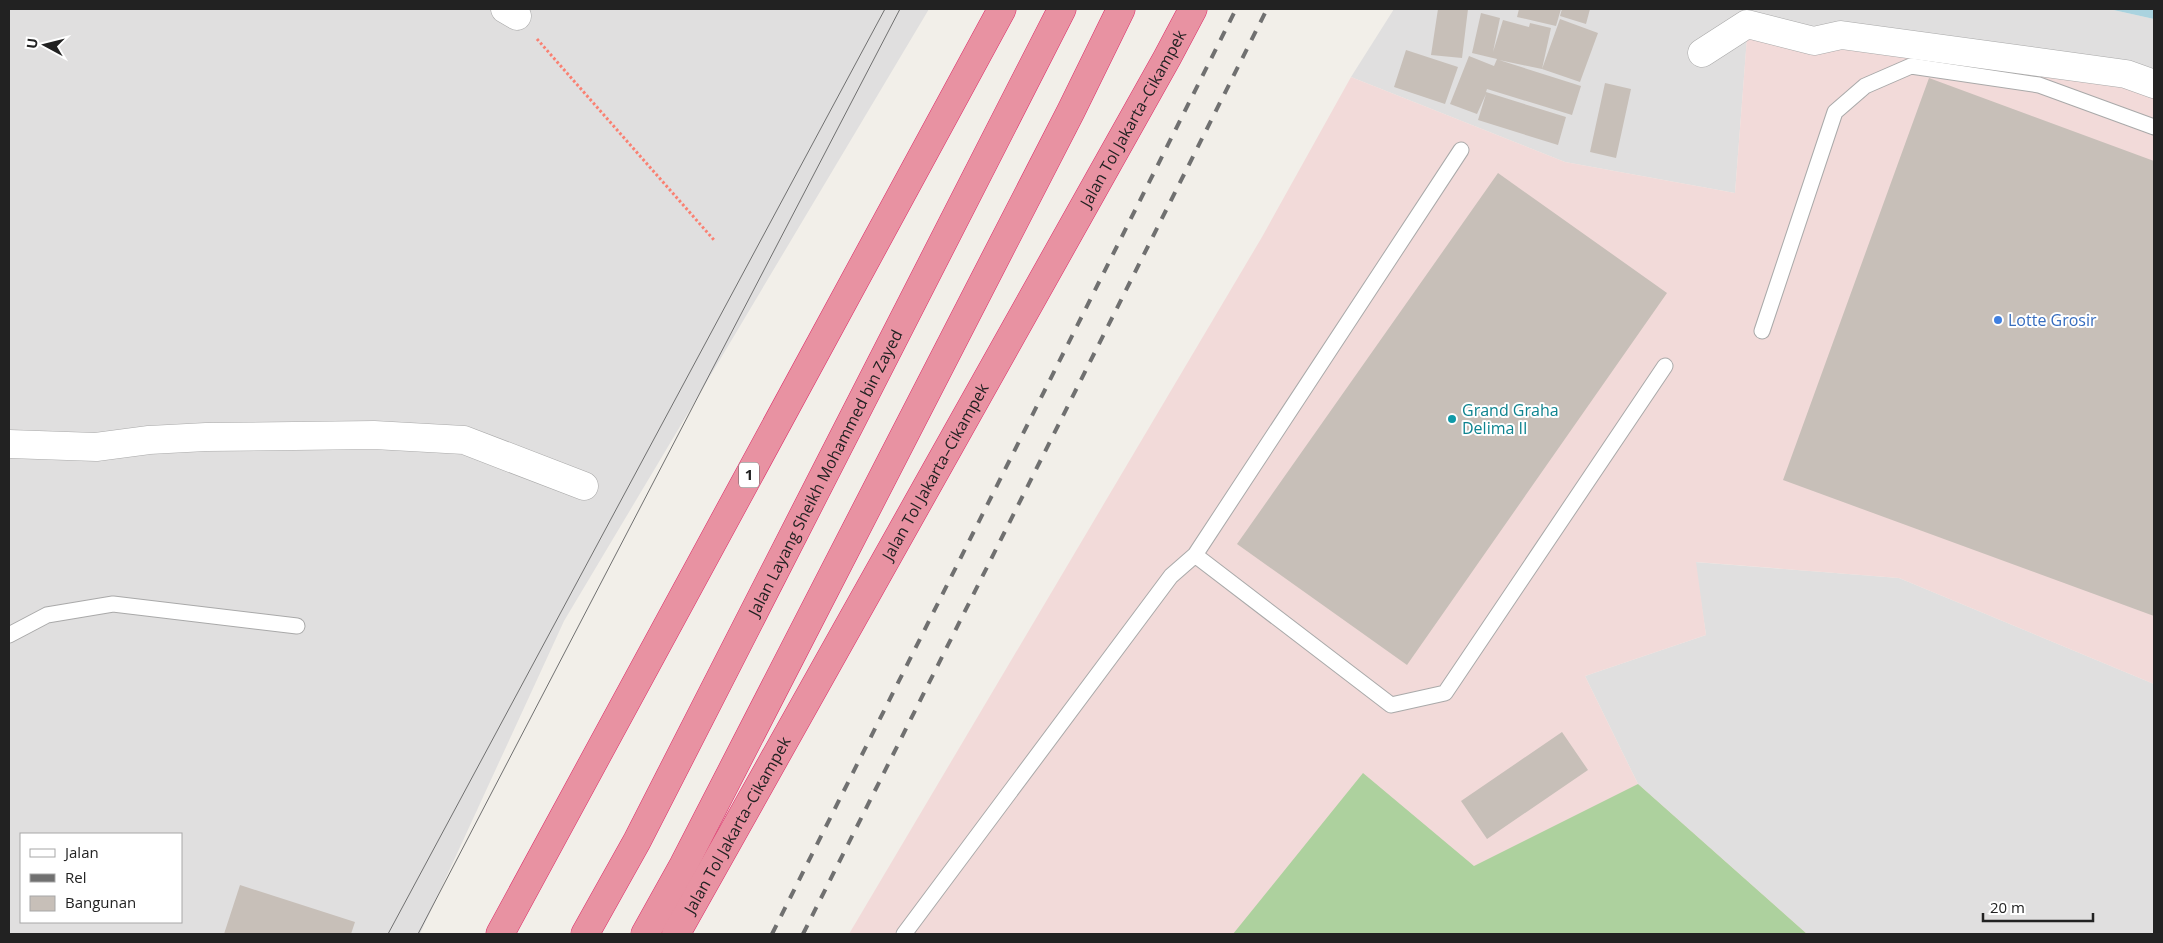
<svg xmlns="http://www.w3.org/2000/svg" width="2163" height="943" viewBox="0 0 2163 943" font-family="'Open Sans',sans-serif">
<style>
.residential{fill:#e0dfdf;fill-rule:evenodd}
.commercial{fill:#f2dad9}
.forest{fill:#add19e}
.water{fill:#aad3df}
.building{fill:#c7bfb8}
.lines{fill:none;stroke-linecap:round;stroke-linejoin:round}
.service-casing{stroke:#a9a9a9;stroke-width:17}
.minor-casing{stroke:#a9a9a9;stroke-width:29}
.motorway-casing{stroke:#dc2a67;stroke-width:29}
.path{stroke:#fa8072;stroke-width:3;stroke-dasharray:2.5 2.5;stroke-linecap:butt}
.service{stroke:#fff;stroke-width:15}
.minor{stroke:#fff;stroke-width:28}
.motorway{stroke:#e892a2;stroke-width:28}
.tram{stroke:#707070;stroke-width:1}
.rail{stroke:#707070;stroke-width:4;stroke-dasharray:10 10;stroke-linecap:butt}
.shop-dot{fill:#3f7fe0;stroke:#fff;stroke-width:2}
.culture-dot{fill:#0f9aa8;stroke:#fff;stroke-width:2}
.labels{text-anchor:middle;stroke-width:4;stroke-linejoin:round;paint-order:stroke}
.shield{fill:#fff;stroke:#646464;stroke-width:1}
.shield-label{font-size:15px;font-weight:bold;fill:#222}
.street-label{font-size:16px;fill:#222;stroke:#fff}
.shop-label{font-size:16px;fill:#366cbe;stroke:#fff;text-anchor:start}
.culture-label{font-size:16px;fill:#0d838f;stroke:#fff;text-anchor:start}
</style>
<rect width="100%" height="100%" fill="#f2efe9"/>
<!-- residential -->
<path class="residential" d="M9,9H929L564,621L420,934H9ZM21,834H181V922H21Z
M1394,9H2109L2154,19V94L1854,44L1818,55L1747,38L1735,193L1565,162L1351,77Z
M1695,562L1899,578L2154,684V934H1807L1638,784L1585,676L1706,635Z"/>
<!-- commercial -->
<path class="commercial" d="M1747,37L1818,55L1854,44L2124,83L2154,94V684L1899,578L1696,562L1706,635L1585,676L1638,784L1807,934H849L1262,237L1351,77L1565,162L1735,193Z"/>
<!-- forest -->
<path class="forest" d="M1363,773L1474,866L1638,784L1807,934H1233Z"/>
<!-- water -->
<path class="water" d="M2109,9H2154V19Z"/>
<!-- building -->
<path class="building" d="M1438,9H1468L1462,58L1431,55Z
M1519,9H1561L1556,26L1517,17Z
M1562,9H1590L1586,24L1560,16Z
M1481,13L1500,18L1493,52L1503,20L1529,27L1530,23L1551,28L1542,69L1499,60L1581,86L1572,115L1487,89L1486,92L1566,117L1558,145L1478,120L1486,94L1477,114L1450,104L1469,56L1494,66L1497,59L1472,53Z
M1560,19L1598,33L1580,82L1542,69Z
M1406,50L1458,67L1445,104L1394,87Z
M1929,78L2154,161V616L1783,480Z
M1605,83L1631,89L1616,158L1590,152Z
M1498,173L1667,293L1407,665L1237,544Z
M1562,732L1588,770L1487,839L1461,801Z
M240,885L355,922L351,934H224Z"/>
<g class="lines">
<defs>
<path id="service" d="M1762,331L1835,112L1865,86L1911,66L2039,85L2154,127
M1195,555L1391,705L1445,693L1665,366
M9,635L47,615L113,604L297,626
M904,934L1171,576L1195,555L1461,150"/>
<path id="minor" d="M505,9L517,16
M1702,53L1747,24L1814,41L1841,35L2126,74L2154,84
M9,444L96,447L149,440L206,437L374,435L464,440L584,486"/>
<g id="motorway">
<path d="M500,934L1002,9"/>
<path id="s1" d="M585,934L637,841L1062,9"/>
<path d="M645,934L684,864L1071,111L1121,9"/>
<path id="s2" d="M676,934L1167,58L1193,9"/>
</g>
</defs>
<!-- service casing -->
<use href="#service" class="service-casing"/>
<!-- minor casing -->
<use href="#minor" class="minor-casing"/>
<!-- motorway casing -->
<use href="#motorway" class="motorway-casing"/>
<!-- path -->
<path class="path" d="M537,39L714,240"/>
<!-- service -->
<use href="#service" class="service"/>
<!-- minor -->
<use href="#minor" class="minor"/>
<!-- motorway -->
<use href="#motorway" class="motorway"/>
<!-- tram -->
<path class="tram" d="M388,934L885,9
M418,934L900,9"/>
<!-- rail -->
<path class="rail" d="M772,934L1236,9
M803,934L1267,9"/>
</g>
<!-- markers -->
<circle class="shop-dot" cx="1998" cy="320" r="5"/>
<circle class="culture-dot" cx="1452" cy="419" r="5"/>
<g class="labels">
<!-- shield labels -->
<rect class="shield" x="739" y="462.5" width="20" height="25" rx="4"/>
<g class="shield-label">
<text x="749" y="480">1</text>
</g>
<!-- street labels -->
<g class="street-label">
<text dy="6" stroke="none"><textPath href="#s2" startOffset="935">Jalan Tol Jakarta–Cikampek</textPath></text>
<text dy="6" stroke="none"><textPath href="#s2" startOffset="530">Jalan Tol Jakarta–Cikampek</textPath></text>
<text dy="6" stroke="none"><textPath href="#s1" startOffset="520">Jalan Layang Sheikh Mohammed bin Zayed</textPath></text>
<text dy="6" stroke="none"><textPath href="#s2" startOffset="125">Jalan Tol Jakarta–Cikampek</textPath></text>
</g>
<!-- shop labels -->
<g class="shop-label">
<text x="2008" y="326">Lotte Grosir</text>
</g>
<!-- culture labels -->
<g class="culture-label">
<text x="1462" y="416">Grand Graha<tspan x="1462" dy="18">Delima II</tspan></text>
</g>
</g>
<!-- border -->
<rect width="2163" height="943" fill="none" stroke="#222222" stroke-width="20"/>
<!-- legend -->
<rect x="20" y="833" width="162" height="90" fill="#ffffff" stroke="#a7a7a7"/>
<rect x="30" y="849" width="25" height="8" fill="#ffffff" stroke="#a7a7a7"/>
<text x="65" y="858" font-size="15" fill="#222222">Jalan</text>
<rect x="30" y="874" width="25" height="8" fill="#707070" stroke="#a7a7a7"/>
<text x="65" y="883" font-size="15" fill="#222222">Rel</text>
<rect x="30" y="896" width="25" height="15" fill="#c7bfb8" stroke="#a7a7a7"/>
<text x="65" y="908" font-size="15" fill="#222222">Bangunan</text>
<!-- north arrow -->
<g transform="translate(45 45) rotate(277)" stroke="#ffffff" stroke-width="4" paint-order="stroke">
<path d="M0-4L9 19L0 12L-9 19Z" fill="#222222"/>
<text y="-8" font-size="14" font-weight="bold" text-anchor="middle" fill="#222222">U</text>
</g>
<!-- scale -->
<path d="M1983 913v8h110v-8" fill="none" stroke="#222222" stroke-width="2.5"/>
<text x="1990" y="913" font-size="15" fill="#222222" stroke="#ffffff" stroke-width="4" paint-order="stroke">20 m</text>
</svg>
